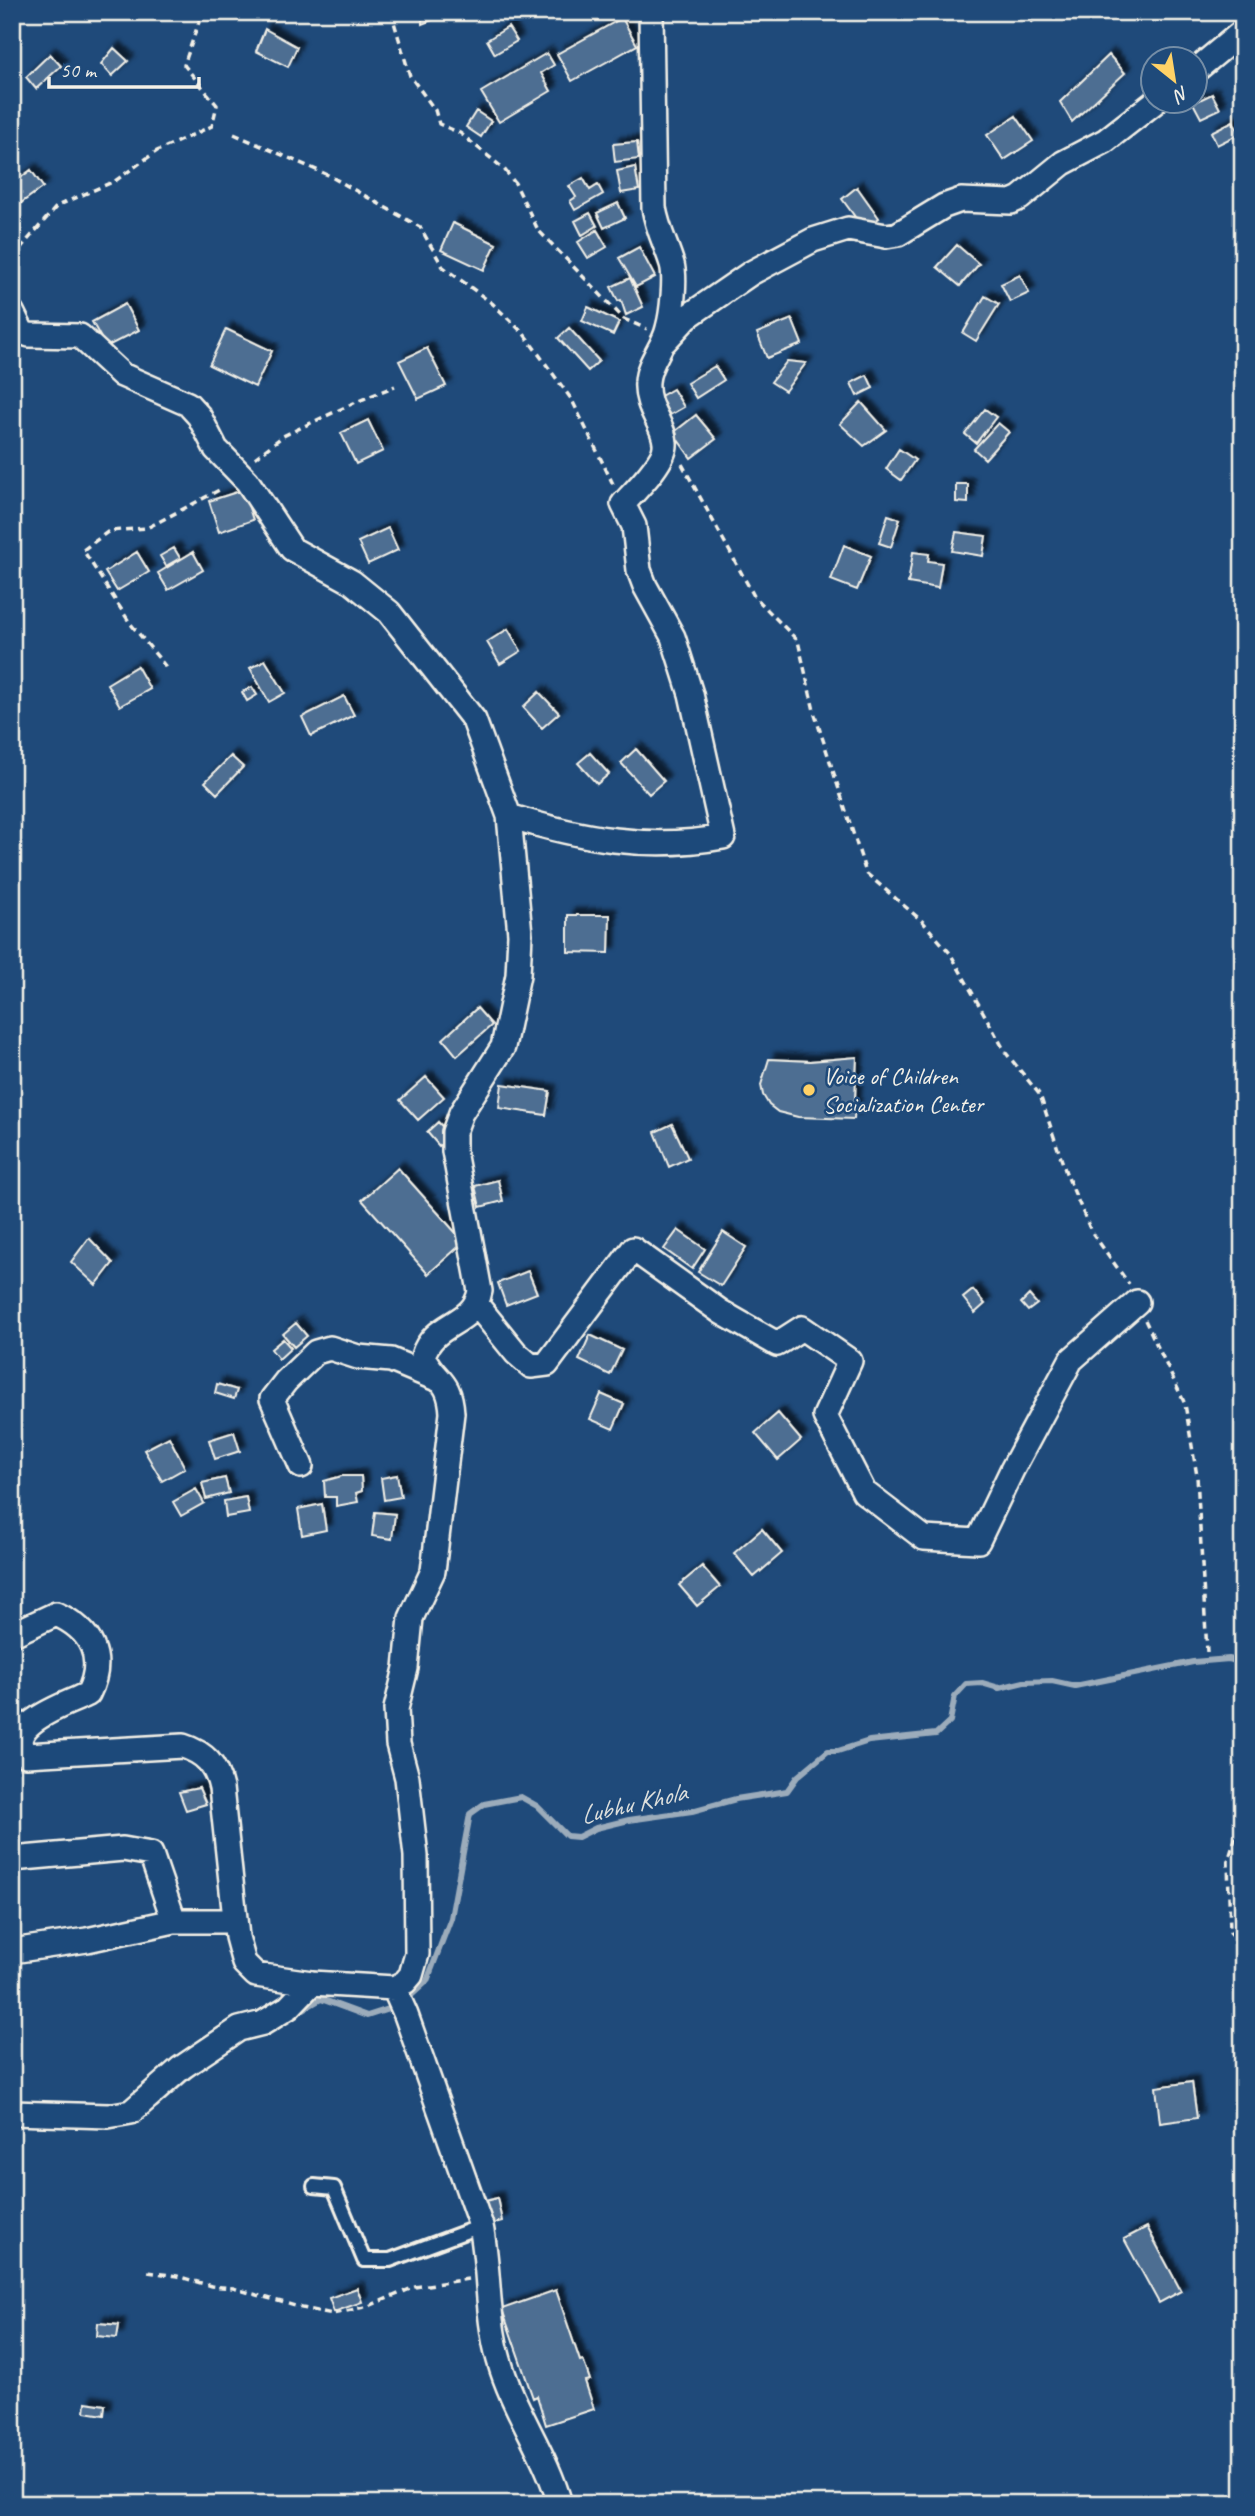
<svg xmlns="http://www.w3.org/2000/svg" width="1255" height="2516" viewBox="0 0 1255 2516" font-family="Caveat,sans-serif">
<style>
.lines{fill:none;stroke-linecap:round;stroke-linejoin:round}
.stream{stroke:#9cacbb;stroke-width:6}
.building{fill:#4d6e92;stroke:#f4f1e8;stroke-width:2;filter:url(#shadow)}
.service-casing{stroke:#f4f1e8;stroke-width:18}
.minor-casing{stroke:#f4f1e8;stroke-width:28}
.path{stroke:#f4f1e8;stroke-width:3.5;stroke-dasharray:7 5;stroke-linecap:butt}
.service{stroke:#1f4a7a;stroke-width:12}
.minor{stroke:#1f4a7a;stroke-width:23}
.poi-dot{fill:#ffd166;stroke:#1f4a7a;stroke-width:2.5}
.labels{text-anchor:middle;stroke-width:5;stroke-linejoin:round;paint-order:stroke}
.poi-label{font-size:24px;fill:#f4f1e8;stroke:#1f4a7a;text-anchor:start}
.water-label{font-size:26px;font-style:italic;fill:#dee0dd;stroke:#1f4a7a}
</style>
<defs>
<filter id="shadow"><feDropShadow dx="6" dy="-6" stdDeviation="2" flood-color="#0009"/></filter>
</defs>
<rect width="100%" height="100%" fill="#1f4a7a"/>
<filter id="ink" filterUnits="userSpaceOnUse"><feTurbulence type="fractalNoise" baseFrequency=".0143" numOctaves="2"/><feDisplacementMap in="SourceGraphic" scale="14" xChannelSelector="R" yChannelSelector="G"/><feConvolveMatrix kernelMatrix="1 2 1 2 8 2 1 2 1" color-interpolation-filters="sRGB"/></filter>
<g filter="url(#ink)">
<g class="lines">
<!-- stream -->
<path class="stream" d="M406,2000L427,1981L451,1918L470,1814L484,1804L521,1797L537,1806L567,1836L578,1837L596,1828L629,1820L692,1811L736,1799L787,1791L797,1777L828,1751H838L869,1741L936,1734L950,1721L955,1696L966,1684L982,1683L999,1688L1024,1682L1052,1681L1075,1686L1193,1662L1229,1659L1243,1663
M295,2014L321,1999L367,2016L398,2006
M156,2105L195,2071"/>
</g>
<!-- building -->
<path class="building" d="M422,12H435L437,18L422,24Z
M1025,12H1046L1032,22Z
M622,18L637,45L572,81L557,54Z
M508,27L517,41L495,54L487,40Z
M265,29L297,47L288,67L256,51Z
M114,48L128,61L112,76L101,64Z
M547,53L554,65L541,73L551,91L499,122L481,92Z
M50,54L61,66L36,89L26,77Z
M1109,55L1125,73L1072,122L1060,102Z
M1212,94L1220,109L1201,118L1193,103Z
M476,111L491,121L481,137L466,127Z
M1016,116L1033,141L1004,160L987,135Z
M1233,121L1239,134L1217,145L1211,132Z
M637,142L639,159L615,162L613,144Z
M635,167L639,190L621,193L617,171Z
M31,170L43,187L21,203L12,191V184Z
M583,178L590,190L598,185L603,194L575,210L570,201L576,197L569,186Z
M857,187L879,218L864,229L842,199Z
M618,203L625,218L604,228L597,213Z
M590,213L597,226L582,235L575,221Z
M453,223L496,244L484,270L441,250Z
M597,230L607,247L588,258L578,242Z
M957,245L979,264L960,286L937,267Z
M639,247L655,277L636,287L619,258Z
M1020,275L1029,293L1010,302L1001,284Z
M630,278L643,307L626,315L621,300L618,301L611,287Z
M985,296L999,304L976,341L963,333Z
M125,304L139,330L106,347L92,322Z
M588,307L619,322L613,335L582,321Z
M792,319L802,344L767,358L757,333Z
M569,328L599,361L588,371L558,338Z
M226,329L272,351L255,387L209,365Z
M427,348L446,386L418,399L399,361Z
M787,361L806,363L785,391L771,382Z
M715,366L724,380L696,398L687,383Z
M867,375L873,388L857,396L851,383Z
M673,389L684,407L670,415L659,397Z
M861,402L886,430L864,446L840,424Z
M985,409L996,417L976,443L965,434Z
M696,415L716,439L691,458L673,433Z
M368,420L383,451L356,464L341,433Z
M998,423L1009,432L985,459L974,449Z
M899,449L915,460L901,480L886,469Z
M956,484H968V503L956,502Z
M243,490L253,520L219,532L209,501Z
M888,515L900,519L891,547L879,543Z
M388,528L398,550L368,564L358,542Z
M956,532L986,536L983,556L952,551Z
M844,545L871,556L857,590L831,580Z
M174,548L180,558L166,566L160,556Z
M137,552L149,572L117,591L105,572Z
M193,552L203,570L168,590L158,573Z
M913,552L929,554L928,561L942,563L938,588L908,583Z
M508,629L521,651L500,664L487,642Z
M265,660L285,693L269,702L250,668Z
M137,666L150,689L120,706L107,684Z
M252,687L257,695L247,701L242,692Z
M539,692L559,713L542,728L523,707Z
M344,696L354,715L311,736L302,717Z
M636,749L664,781L649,794L621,763Z
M590,753L609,774L597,784L578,763Z
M231,756L243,767L217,794L205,782Z
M568,915H610L609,953L568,952Z
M477,1008L492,1025L457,1056L443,1039Z
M857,1057L854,1119L798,1117L778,1112L769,1105L763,1095L761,1085L769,1059L810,1061Z
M426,1077L444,1097L418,1120L400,1100Z
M502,1084L550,1091L546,1115L499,1108Z
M438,1122L451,1136L439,1146L427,1132Z
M672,1124L688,1158L669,1167L655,1132Z
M398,1168L464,1242L428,1274L362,1200Z
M498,1180L503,1201L480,1207L475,1186Z
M678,1230L705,1249L692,1269L664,1249Z
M723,1232L746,1247L721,1286L698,1272Z
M89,1238L113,1263L96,1285L71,1262Z
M528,1271L537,1293L506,1305L498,1283Z
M973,1290L985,1304L975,1313L963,1298Z
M1029,1295L1037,1304L1028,1311L1021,1303Z
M296,1323L307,1336L294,1347L283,1334Z
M590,1335L622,1350L610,1375L579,1360Z
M283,1339L291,1348L279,1359L271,1349Z
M217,1384L237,1390L234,1399L215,1393Z
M601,1394L624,1404L613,1429L590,1419Z
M778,1413L801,1440L778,1460L755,1433Z
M234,1432L240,1451L215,1459L209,1440Z
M169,1437L185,1468L162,1481L144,1450Z
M397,1475L401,1497L384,1500L381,1478Z
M342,1476H361L362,1491L356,1493L358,1502L336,1506V1497H325L324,1481Z
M225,1478L229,1493L206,1499L202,1483Z
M196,1489L204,1503L181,1516L173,1502Z
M246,1497L249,1513L226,1517L224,1501Z
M322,1504L326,1530L302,1535L298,1509Z
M375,1512L395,1514L392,1539L372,1536Z
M762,1529L782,1553L754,1577L734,1553Z
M702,1566L720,1587L697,1606L679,1585Z
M199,1788L206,1804L186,1810L179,1792Z
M1192,2082L1197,2118L1160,2123L1156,2087Z
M497,2198L502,2221L491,2224L485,2201Z
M1147,2227L1181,2291L1159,2303L1124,2239Z
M357,2288L362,2302L334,2312L329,2298Z
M556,2290L580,2361L583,2360L590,2380L585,2381L594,2409L546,2425L537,2396L533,2398L502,2309Z
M98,2323L119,2325L117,2338L97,2336Z
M86,2402L105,2405L104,2415L85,2412Z"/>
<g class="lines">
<defs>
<path id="service" d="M314,2186L334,2188L364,2260H390L481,2226"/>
<path id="minor" d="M1196,70L1243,31
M12,312L22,332L29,335L80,336L122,375L188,404L199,416L216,449L247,481L292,549L352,582L389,612L474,720L509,816L520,934L518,975L503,1047L461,1113L454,1132V1151L480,1291C474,1326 433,1321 423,1356C435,1382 450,1378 452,1413L433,1571L411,1618L406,1668L396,1709L398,1744L407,1778L416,1856L417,1954L411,1975L405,1982L394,1988L312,1983L256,1975L244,1963L237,1937L221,1788C216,1765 205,1753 183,1746L26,1755C0,1725 69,1703 88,1694C106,1658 92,1630 56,1614L15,1633L12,1630
M665,341L687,317L751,273L813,240L848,229L886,236L898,234L944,206L961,200L1011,202L1020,198L1063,163L1105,141L1155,102
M509,816C580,838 648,851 723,837L691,694L673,637L645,586L639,570L634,526L623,504C634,492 667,460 665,443C664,424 645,408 647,382C648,362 664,347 668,328C672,314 676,278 672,264C666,244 658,231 654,208L651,12
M477,1305L516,1353L531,1366L547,1364L633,1249L721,1312L777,1344L802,1328L850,1361L825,1416L864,1492L924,1538L978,1541L1012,1470L1071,1360L1137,1302
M301,1466L272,1399L286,1381L316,1352L330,1348L358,1357L391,1360L439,1380
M12,1859L123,1849L151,1854L174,1921
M12,1951L87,1940L174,1921H235
M394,1988L406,2015L481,2226C490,2270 486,2316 499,2360C513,2410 546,2453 560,2504
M12,2113L108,2116L131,2112L181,2068L239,2029L263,2023L289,2007L312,1983"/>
</defs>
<!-- service casing -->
<use href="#service" class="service-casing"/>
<!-- minor casing -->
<use href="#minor" class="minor-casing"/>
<!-- path -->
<path class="path" d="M391,12L410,76L435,110L439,124L460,133L504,169L515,183L538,230L624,319L647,329
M234,134L328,175L420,227L443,267L493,304L524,334L572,400L614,486
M12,258L57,206L115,181L157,151L212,126L217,105L184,65L199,22V12
M255,458L283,436L356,402L395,386
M682,464L754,596L798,641L815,715L866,873L922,921L950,953L1006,1053L1040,1095L1066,1173L1091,1231L1129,1284
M166,667L130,623L83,550L109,531L147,528L223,488
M1145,1320L1185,1404L1197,1476L1207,1652
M1243,1814L1228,1861L1230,1932L1243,1946
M148,2272L177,2276L211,2286L233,2288L302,2308L333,2314L369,2306L415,2287L468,2279"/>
<!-- service -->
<use href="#service" class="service"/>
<!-- minor -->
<use href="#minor" class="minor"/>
</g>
</g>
<!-- markers -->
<circle class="poi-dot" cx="809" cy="1090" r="7"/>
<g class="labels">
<!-- poi labels -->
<g class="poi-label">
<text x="823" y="1084">Voice of Children<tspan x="823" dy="28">Socialization Center</tspan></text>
</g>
<!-- water labels -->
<g class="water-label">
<text transform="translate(633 1803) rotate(-13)" y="9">Lubhu Khola</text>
</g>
</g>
<!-- margin -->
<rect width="1255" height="2516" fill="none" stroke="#1f4a7a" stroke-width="42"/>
<rect x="21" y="21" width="1213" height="2474" fill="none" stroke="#f4f1e8" stroke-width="2.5" filter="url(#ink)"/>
<!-- north arrow -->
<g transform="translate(1174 80) rotate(150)"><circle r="33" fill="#1f4a7a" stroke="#748da6" stroke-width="2"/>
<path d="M0-5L12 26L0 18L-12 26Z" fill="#ffd166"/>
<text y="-10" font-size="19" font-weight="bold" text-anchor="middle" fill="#f4f1e8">N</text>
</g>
<!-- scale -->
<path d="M49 77v10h150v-10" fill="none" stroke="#f4f1e8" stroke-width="3.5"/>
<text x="60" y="77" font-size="21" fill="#f4f1e8" stroke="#1f4a7a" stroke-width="5" paint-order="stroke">50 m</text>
</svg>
